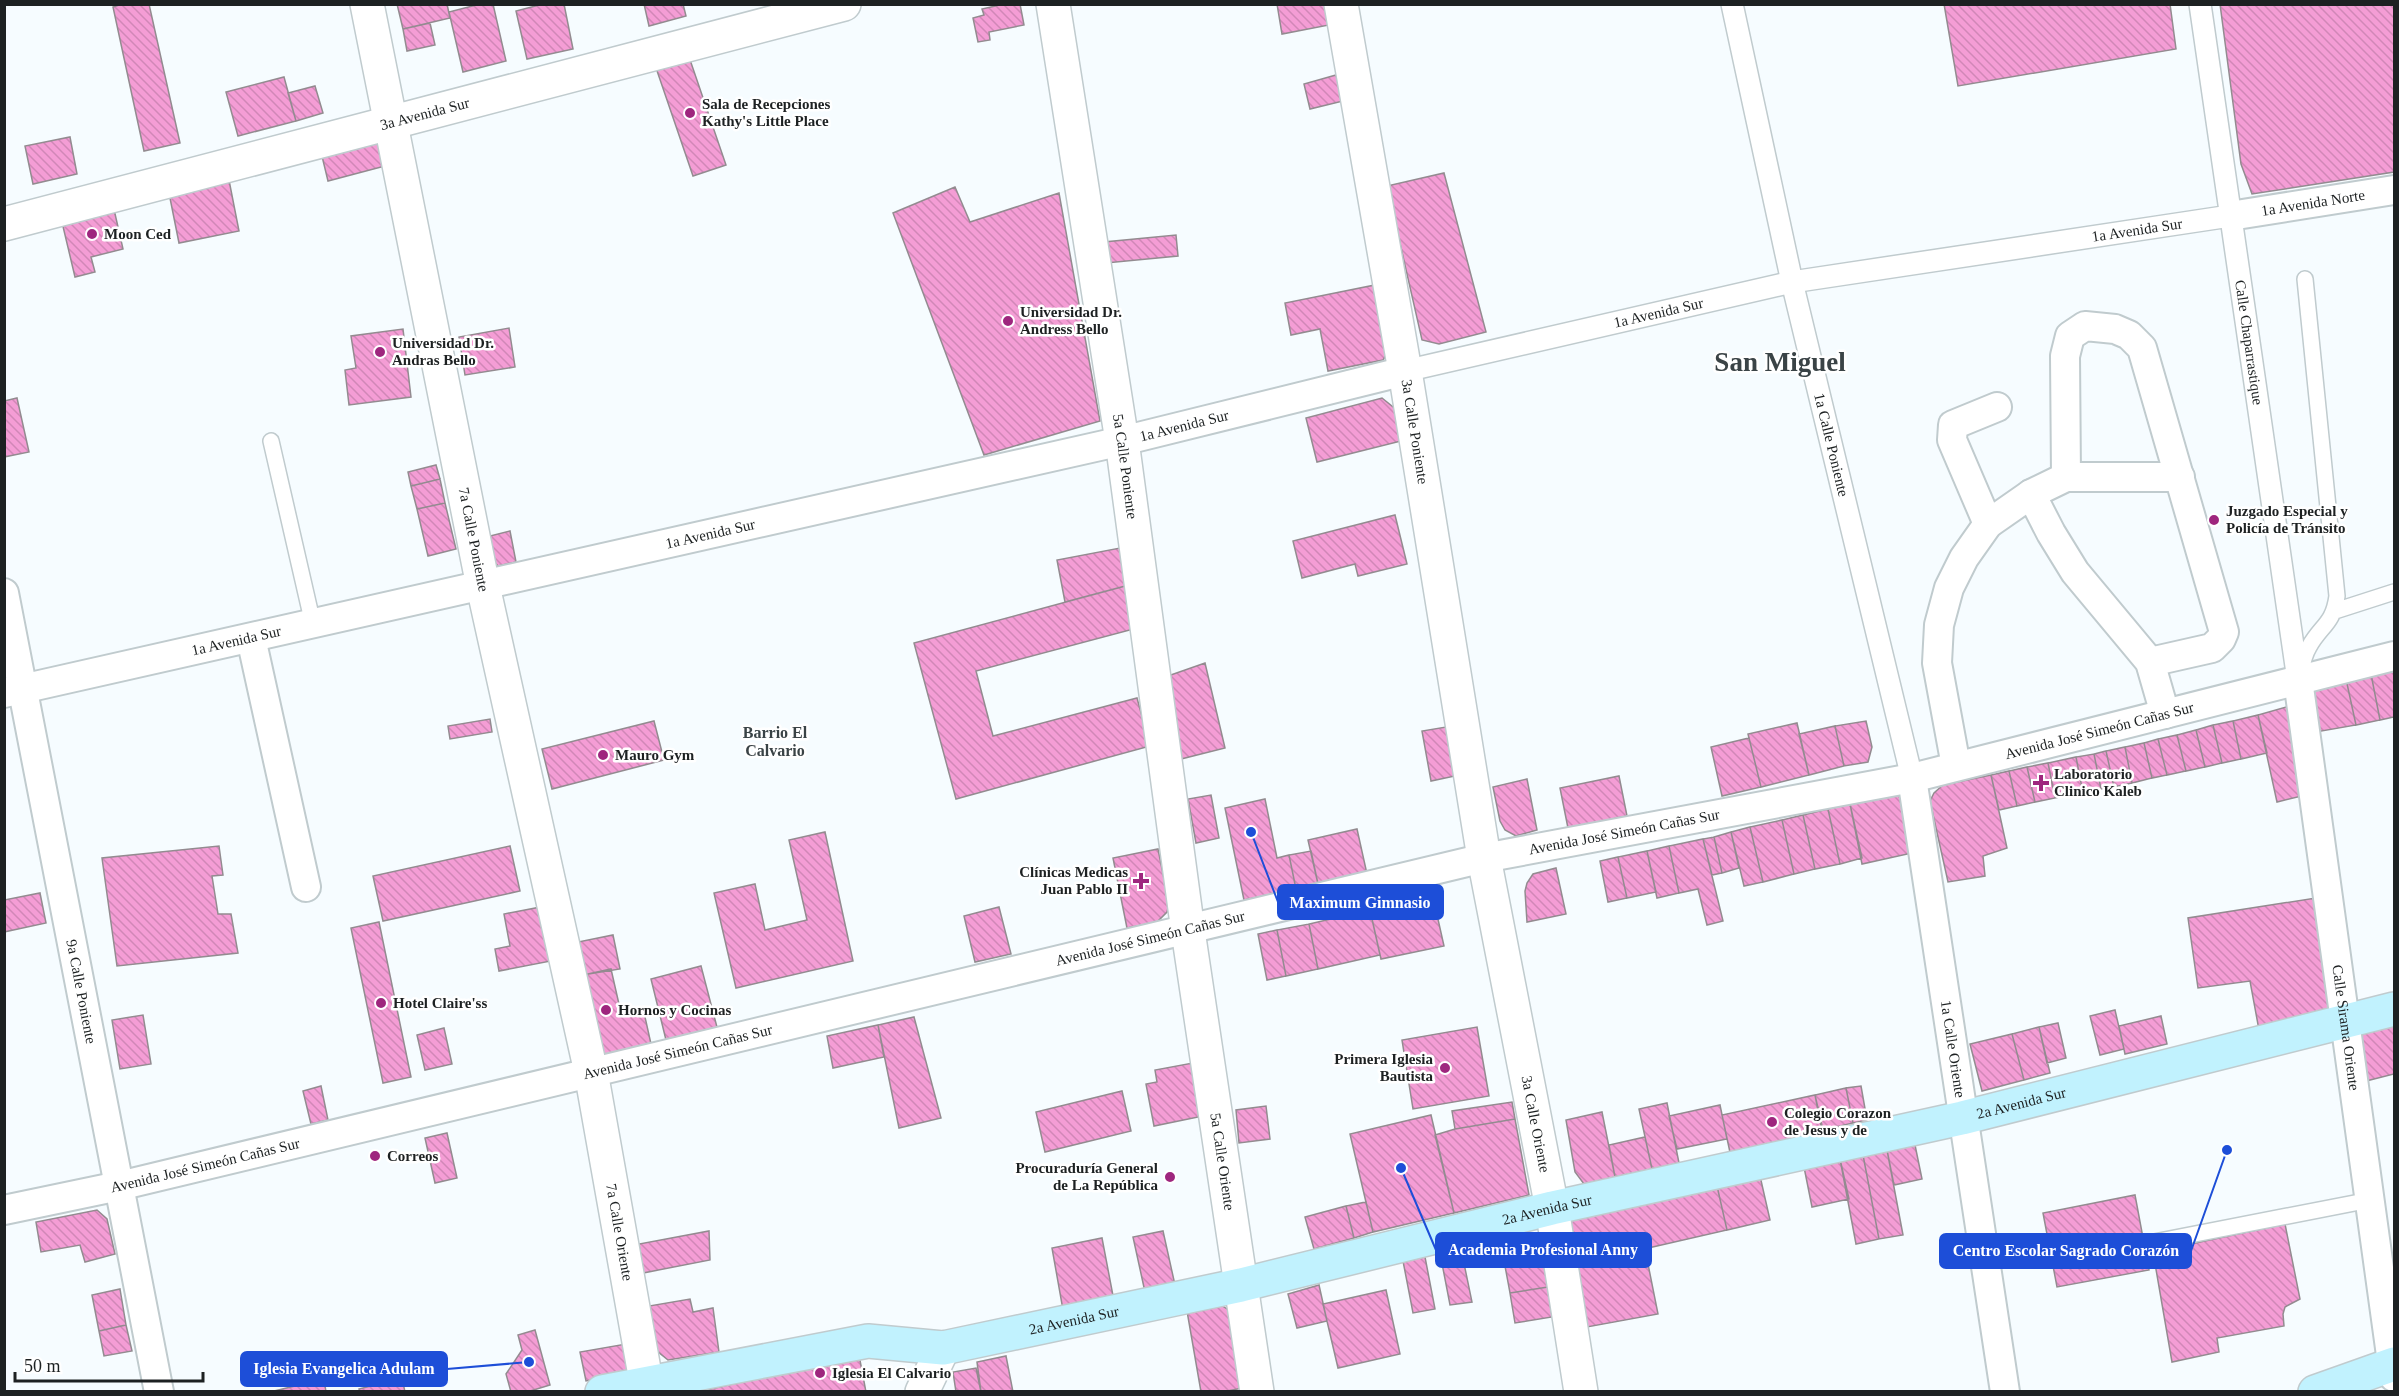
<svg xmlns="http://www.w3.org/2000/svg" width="2399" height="1396" viewBox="0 0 2399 1396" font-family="Georgia,serif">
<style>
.building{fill:url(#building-back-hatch);stroke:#938b90;stroke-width:1.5}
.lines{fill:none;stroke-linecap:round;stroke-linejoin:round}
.service-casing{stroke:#c0cbce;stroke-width:18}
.pedestrian-casing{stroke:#c0cbce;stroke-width:24}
.minor-casing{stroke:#c0cbce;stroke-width:32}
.tertiary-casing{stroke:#c0cbce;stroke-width:36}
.secondary-casing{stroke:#c0cbce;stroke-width:36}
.service{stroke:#fff;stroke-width:15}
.pedestrian{stroke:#fff;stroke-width:21}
.minor{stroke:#fff;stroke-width:28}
.tertiary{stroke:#fff;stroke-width:33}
.secondary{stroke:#c1f2fe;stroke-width:33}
.poi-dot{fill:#9e267e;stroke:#fff;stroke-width:2}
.labels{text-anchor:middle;stroke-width:5;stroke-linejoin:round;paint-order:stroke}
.poi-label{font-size:15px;font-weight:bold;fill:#1d2122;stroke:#fff;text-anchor:start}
.street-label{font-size:15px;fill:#1d2122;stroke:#fff}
.neighbourhood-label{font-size:16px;font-weight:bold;fill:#3a4346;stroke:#fff}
.town-label{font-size:27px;font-weight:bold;fill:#3a4346;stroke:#fff}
.leader{fill:none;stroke:#1d4ed8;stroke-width:2}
.callout-dot{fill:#1d4ed8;stroke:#fff;stroke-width:2}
.callout{fill:#1d4ed8;stroke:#1d4ed8;stroke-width:2}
.callout-label{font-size:16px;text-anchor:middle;font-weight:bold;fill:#fff}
</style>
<defs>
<pattern id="building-back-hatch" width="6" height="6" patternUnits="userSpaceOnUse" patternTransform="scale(1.5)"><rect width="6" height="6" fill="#f49dd5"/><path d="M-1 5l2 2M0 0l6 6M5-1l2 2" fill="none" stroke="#d187b7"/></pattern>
</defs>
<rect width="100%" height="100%" fill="#f6fcff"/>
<!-- building -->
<path class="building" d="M122,4H149L180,143L144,151L113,7Z
M397,4H447L450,18L403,29Z
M480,4H493L506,61L463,72L449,12Z
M543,4H564L573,49L527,59L516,11Z
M644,4H683L686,16L649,26Z
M1004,4H1020L1024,25L989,32L990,40L978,42L973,18L984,15L982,9Z
M1277,4H1325L1329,25L1282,34Z
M1944,4H2170L2176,49L1958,86Z
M2220,4H2394V172L2252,194L2241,164Z
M430,23L435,45L407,51L403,29Z
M687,51L726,165L693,176L654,62Z
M1336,75L1343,101L1310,109L1304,84Z
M284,77L296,121L238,136L226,92Z
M315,86L323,113L296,121L288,93Z
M70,137L77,174L33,184L25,146Z
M379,141L385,166L328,181L320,148Z
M227,170L239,231L179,243L167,183Z
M1444,173L1486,332L1439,344L1422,340L1387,186Z
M955,187L970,222L1059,193L1100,421L984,455L893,213Z
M113,205L123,249L91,257L95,272L75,277L61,218Z
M1176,235L1178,256L1106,263L1104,242Z
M1375,285L1388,352L1383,360L1328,371L1320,329L1291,335L1285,303Z
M509,328L515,367L465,375L459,337Z
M403,329L411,397L349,405L345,370L356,368L351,336Z
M17,398L29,452L4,457V401Z
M1382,398L1398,411L1405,440L1317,462L1306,418Z
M436,465L440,479L411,486L408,472Z
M440,479L445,503L417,509L411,486Z
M445,503L456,549L428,556L417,509Z
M1395,515L1407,564L1358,576L1355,564L1302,578L1293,541Z
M510,531L516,562L498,566L490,557L486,537Z
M1120,548L1129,585L1065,602L1057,560Z
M1129,585L1141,627L976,671L993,736L1137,698L1150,746L956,799L914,643Z
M1205,663L1225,748L1181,759L1165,677Z
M2394,669V717L2380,720L2371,674Z
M2371,674L2380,720L2356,725L2346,679Z
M2346,679L2356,725L2316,732L2308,686Z
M2290,706L2310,794L2277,802L2258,715Z
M2258,715L2267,753L2241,759L2233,721Z
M490,719L492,732L450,739L448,726Z
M654,721L664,760L552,789L542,749Z
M1866,721L1872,747L1868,762L1844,766L1835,726Z
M2233,721L2241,759L2222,763L2213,725Z
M1797,723L1809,775L1761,787L1748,734Z
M2213,725L2222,763L2205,767L2196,730Z
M1835,726L1844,766L1809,775L1799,734Z
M1446,727L1455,776L1431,781L1422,731Z
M2196,730L2205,767L2186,771L2177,735Z
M2177,735L2186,771L2167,775L2158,739Z
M1749,738L1761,787L1722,796L1711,747Z
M2158,739L2167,775L2152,778L2144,743Z
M2144,743L2152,778L2132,783L2125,747Z
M2125,747L2132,783L2114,787L2106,751Z
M2106,751L2114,787L2101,789L2094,754Z
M2094,754L2101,789L2083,793L2076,757Z
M2076,757L2083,793L2055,798L2048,763Z
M2048,763L2055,798L2035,802L2027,767Z
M2027,767L2035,802L2017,806L2009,771Z
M2009,771L2017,806L1999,810L1991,775Z
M1991,775L2007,848L1983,856L1985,876L1948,882L1930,801L1934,793L1943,785Z
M1619,776L1627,816L1568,828L1560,788Z
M1527,779L1537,830L1516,836L1505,830L1500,821L1493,787Z
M1898,791L1912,853L1862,864L1850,804Z
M1211,795L1219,838L1196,843L1188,799Z
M1265,799L1277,858L1289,855L1296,889L1244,900L1225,808Z
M1850,804L1862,858L1840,864L1828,809Z
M1828,809L1840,864L1815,869L1803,815Z
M1803,815L1815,869L1794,874L1782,820Z
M1782,820L1794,874L1763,882L1750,827Z
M1750,827L1763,882L1744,886L1731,832Z
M1357,829L1367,874L1318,884L1308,840Z
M825,832L853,961L736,988L714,893L755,884L765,930L807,920L789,840Z
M1731,832L1739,868L1722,873L1714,837Z
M1714,837L1722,873L1712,875L1703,839Z
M1703,839L1723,921L1707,925L1698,889L1679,893L1669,846Z
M219,846L223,875L212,876L218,914H231L238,953L117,966L102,858Z
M510,846L520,891L383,921L373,876Z
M1669,846L1679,893L1657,898L1647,851Z
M1158,849L1169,904L1167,912L1157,922L1127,928L1113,858Z
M1311,851L1318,884L1296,889L1289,855Z
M1647,851L1656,892L1627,898L1618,857Z
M1618,857L1627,898L1608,902L1600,861Z
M1556,868L1566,914L1527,922L1525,891L1527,883L1533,874Z
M40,893L46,923L4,932V900Z
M1433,897L1444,946L1381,959L1370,910Z
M2322,897L2335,1001L2326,1012L2259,1030L2250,981L2198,988L2188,918Z
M546,906L556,960L499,971L495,949L510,946L504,914Z
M999,907L1011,954L975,962L964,916Z
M1370,910L1380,955L1318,969L1309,924Z
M379,922L411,1077L383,1083L351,928Z
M1309,924L1318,969L1286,976L1277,930Z
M1277,930L1286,976L1267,980L1258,934Z
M613,935L620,969L583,975L578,942Z
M701,966L718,1031L667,1044L651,979Z
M611,969L621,1013L643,1008L651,1044L602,1055L583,975Z
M2115,1010L2124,1049L2100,1055L2090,1016Z
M143,1015L151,1064L120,1069L112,1020Z
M2161,1016L2167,1044L2125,1054L2119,1026Z
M914,1017L941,1118L899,1128L878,1025Z
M2394,1021V1074L2366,1081L2355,1030Z
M2058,1023L2066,1058L2047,1063L2039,1027Z
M878,1025L884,1057L833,1068L827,1036Z
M1477,1027L1489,1096L1413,1109L1402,1040Z
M2039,1027L2050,1073L2024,1080L2012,1034Z
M444,1028L452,1064L425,1070L417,1035Z
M2012,1034L2024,1080L1982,1091L1970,1044Z
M1198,1062L1208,1115L1154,1126L1146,1084L1157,1082L1155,1070Z
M321,1086L328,1120L311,1124L303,1091Z
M1861,1086L1867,1120L1853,1123L1846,1088Z
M1846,1088L1853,1123L1823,1130L1815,1095Z
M1122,1091L1131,1131L1045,1152L1036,1112Z
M1815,1095L1823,1136L1731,1157L1722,1115Z
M1512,1102L1515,1119L1455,1129L1452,1111Z
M1667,1103L1679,1163L1652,1169L1639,1109Z
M1720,1105L1727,1139L1677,1149L1669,1116Z
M1266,1106L1270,1139L1239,1143L1236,1110Z
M1602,1112L1615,1177L1584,1184L1575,1172L1566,1120Z
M1431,1115L1454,1213L1373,1232L1350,1134Z
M1515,1119L1529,1195L1454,1213L1435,1135L1455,1129Z
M447,1133L457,1178L435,1183L425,1138Z
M1645,1137L1652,1169L1615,1177L1609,1145Z
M1915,1145L1922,1179L1894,1185L1887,1150Z
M1887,1150L1903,1235L1879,1239L1863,1155Z
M1863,1155L1879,1239L1856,1244L1840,1159Z
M1840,1159L1849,1199L1812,1207L1804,1167Z
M1760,1176L1770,1220L1727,1230L1717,1186Z
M1717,1186L1727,1230L1574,1265L1563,1218Z
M2135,1195L2149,1270L2057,1287L2043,1213Z
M1366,1202L1373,1232L1354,1238L1346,1206Z
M1346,1206L1354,1238L1314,1249L1305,1217Z
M97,1210L107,1219L115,1254L85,1262L80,1245L41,1252L36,1222Z
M2285,1224L2300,1299L2285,1307L2283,1314L2284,1326L2217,1338L2219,1352L2172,1362L2153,1252Z
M709,1231L710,1260L643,1273L639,1244Z
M1163,1231L1175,1285L1145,1292L1133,1237Z
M1528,1232L1540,1240L1548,1287L1510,1293L1500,1239Z
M1102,1238L1114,1301L1063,1310L1052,1248Z
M1461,1249L1472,1302L1450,1305L1440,1253Z
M1645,1249L1658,1314L1587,1327L1574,1265Z
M1425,1257L1435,1309L1413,1313L1403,1261Z
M1319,1285L1327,1321L1297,1328L1288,1294Z
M1548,1287L1552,1317L1515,1323L1510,1293Z
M120,1289L126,1325L99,1331L92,1295Z
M1386,1290L1400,1354L1338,1368L1323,1304Z
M690,1299L693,1312L713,1308L719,1352L668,1360L657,1351L649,1306Z
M1221,1305L1236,1315L1248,1387L1222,1392H1201L1187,1311Z
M126,1325L132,1351L104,1356L99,1331Z
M535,1330L550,1385L527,1392H511L506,1374L522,1350L518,1335Z
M626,1344L630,1364L624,1374L586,1381L580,1352Z
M859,1355L866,1392H698Z
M1006,1356L1013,1392H981L977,1362Z
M976,1368L981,1392H956L953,1372Z
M402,1378L405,1392H360L359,1389Z
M324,1379L326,1392H270Z"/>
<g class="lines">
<defs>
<path id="service" d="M271,441L313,624
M2335,611L2394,592
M2300,675C2302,666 2304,655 2309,647C2321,625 2333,625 2337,596L2305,279
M2154,1242L2370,1200"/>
<g id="pedestrian">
<path id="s1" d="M1732,4L1792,282L1912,778"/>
<path id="s2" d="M2200,4L2298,680"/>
<path id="s3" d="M1405,371L1792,282L2230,216"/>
</g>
<g id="minor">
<path id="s4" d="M2230,216L2394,190"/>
<path d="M2066,477L2065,356L2070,336L2085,326L2115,329L2129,335L2142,348L2224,632L2221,639L2212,648L2150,662"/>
<path d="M2031,494L2051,533L2075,572L2150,662L2165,714"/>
<path d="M1988,524L1952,440L1953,425L1997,407"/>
<path id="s5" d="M4,593L159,1392"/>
<path d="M251,638L306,887"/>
<path id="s6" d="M2298,680L2394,1377"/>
<path id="s7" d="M4,693L1122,441L1405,371"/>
<path d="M1956,766L1937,663L1939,625L1949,588L1964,558L1988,524L2031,494L2066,477H2180"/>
<path id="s8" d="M1912,778L2005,1392"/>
<path id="s9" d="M4,1210L119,1186L1484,858L1912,778L2394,656"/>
</g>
<g id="tertiary">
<path id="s10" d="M367,4L483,586L591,1072L648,1392"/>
<path id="s11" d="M1053,4L1122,441L1188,931L1257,1392"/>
<path id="s12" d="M1341,4L1405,371L1484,858L1552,1208L1581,1392"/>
<path id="s13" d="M4,224L844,4"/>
<path d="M922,1392L943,1348"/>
</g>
<g id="secondary">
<path id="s14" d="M602,1392L868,1341L943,1348L1241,1285L1552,1208L1962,1118L2394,1009"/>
<path d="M2315,1392L2394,1364"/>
</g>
</defs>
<!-- service casing -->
<use href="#service" class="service-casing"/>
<!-- pedestrian casing -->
<use href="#pedestrian" class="pedestrian-casing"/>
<!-- minor casing -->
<use href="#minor" class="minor-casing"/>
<!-- tertiary casing -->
<use href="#tertiary" class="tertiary-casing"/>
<!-- secondary casing -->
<use href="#secondary" class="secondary-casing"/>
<!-- service -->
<use href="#service" class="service"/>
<!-- pedestrian -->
<use href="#pedestrian" class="pedestrian"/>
<!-- minor -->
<use href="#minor" class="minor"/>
<!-- tertiary -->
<use href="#tertiary" class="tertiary"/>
<!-- secondary -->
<use href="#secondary" class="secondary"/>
</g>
<!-- markers -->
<g class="poi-dot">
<circle cx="690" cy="113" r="6"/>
<circle cx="92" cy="234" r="6"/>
<circle cx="1008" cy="321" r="6"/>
<circle cx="380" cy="352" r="6"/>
<circle cx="2214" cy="520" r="6"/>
<circle cx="603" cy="755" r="6"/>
<path d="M2038 774h6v6h6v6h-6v6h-6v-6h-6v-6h6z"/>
<path d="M1138 872h6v6h6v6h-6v6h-6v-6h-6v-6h6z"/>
<circle cx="381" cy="1003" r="6"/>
<circle cx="606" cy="1010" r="6"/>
<circle cx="1445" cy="1068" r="6"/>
<circle cx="1772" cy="1122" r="6"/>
<circle cx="375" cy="1156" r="6"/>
<circle cx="1170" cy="1177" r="6"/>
<circle cx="820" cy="1373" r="6"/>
</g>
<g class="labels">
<!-- poi labels -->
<g class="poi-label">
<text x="702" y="109">Sala de Recepciones<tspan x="702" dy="17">Kathy's Little Place</tspan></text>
<text x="104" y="239">Moon Ced</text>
<text x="1020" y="317">Universidad Dr.<tspan x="1020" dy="17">Andress Bello</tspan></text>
<text x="392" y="348">Universidad Dr.<tspan x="392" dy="17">Andras Bello</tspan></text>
<text x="2226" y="516">Juzgado Especial y<tspan x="2226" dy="17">Policía de Tránsito</tspan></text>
<text x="615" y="760">Mauro Gym</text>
<text x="2054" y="779">Laboratorio<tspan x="2054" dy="17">Clinico Kaleb</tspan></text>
<text x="1128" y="877" text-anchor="end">Clínicas Medicas<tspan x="1128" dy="17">Juan Pablo II</tspan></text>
<text x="393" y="1008">Hotel Claire'ss</text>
<text x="618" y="1015">Hornos y Cocinas</text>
<text x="1433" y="1064" text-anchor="end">Primera Iglesia<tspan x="1433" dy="17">Bautista</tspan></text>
<text x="1784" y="1118">Colegio Corazon<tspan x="1784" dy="17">de Jesus y de</tspan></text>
<text x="387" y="1161">Correos</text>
<text x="1158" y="1173" text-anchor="end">Procuraduría General<tspan x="1158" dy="17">de La República</tspan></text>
<text x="832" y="1378">Iglesia El Calvario</text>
</g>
<!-- street labels -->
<g class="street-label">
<text dy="5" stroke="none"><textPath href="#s13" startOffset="435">3a Avenida Sur</textPath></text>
<text dy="5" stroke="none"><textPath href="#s4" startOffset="84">1a Avenida Norte</textPath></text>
<text dy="5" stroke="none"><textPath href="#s3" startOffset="746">1a Avenida Sur</textPath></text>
<text dy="5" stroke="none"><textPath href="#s3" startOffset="260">1a Avenida Sur</textPath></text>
<text dy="5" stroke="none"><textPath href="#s2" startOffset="342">Calle Chaparrastique</textPath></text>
<text dy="5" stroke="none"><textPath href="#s7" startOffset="1210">1a Avenida Sur</textPath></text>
<text dy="5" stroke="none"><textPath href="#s12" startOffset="434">3a Calle Poniente</textPath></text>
<text dy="5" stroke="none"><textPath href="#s1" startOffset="452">1a Calle Poniente</textPath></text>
<text dy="5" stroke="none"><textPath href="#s11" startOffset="468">5a Calle Poniente</textPath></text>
<text dy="5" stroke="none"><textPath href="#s7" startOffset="724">1a Avenida Sur</textPath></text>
<text dy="5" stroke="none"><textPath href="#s10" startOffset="546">7a Calle Poniente</textPath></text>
<text dy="5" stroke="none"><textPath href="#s7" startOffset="238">1a Avenida Sur</textPath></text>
<text dy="5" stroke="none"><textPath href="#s9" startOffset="2150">Avenida José Simeón Cañas Sur</textPath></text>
<text dy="5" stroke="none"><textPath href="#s9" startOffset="1664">Avenida José Simeón Cañas Sur</textPath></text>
<text dy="5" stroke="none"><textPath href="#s9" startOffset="1178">Avenida José Simeón Cañas Sur</textPath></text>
<text dy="5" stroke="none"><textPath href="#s5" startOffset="406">9a Calle Poniente</textPath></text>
<text dy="5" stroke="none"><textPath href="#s6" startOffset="351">Calle Sirama Oriente</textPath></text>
<text dy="5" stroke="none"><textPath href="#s8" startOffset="274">1a Calle Oriente</textPath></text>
<text dy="5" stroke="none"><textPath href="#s9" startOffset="692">Avenida José Simeón Cañas Sur</textPath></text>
<text dy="5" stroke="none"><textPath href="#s14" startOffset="1452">2a Avenida Sur</textPath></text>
<text dy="5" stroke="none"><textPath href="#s12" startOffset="1137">3a Calle Oriente</textPath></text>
<text dy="5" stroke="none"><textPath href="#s11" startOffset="1170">5a Calle Oriente</textPath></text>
<text dy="5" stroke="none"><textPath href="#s9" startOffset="206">Avenida José Simeón Cañas Sur</textPath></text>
<text dy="5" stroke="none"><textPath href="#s14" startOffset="966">2a Avenida Sur</textPath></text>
<text dy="5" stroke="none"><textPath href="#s10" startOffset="1254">7a Calle Oriente</textPath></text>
<text dy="5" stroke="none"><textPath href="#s14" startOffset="480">2a Avenida Sur</textPath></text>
</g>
<!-- neighbourhood labels -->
<g class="neighbourhood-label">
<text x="775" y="738">Barrio El<tspan x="775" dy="18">Calvario</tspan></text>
</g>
<!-- town labels -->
<g class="town-label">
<text x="1780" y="371">San Miguel</text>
</g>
</g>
<!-- callouts -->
<path class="leader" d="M1251 832L1278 902M1401 1168L1436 1250M2227 1150L2191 1251M529 1362L447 1369"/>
<g class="callout-dot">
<circle cx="1251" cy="832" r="6"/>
<circle cx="1401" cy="1168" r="6"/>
<circle cx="2227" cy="1150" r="6"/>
<circle cx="529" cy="1362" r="6"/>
</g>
<g class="callout">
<rect x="1278" y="885" width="165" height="34" rx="6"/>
<rect x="1436" y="1233" width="215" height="34" rx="6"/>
<rect x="1940" y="1234" width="251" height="34" rx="6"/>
<rect x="241" y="1352" width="206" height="34" rx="6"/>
</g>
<g class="callout-label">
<text x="1360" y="908">Maximum Gimnasio</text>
<text x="1543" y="1255">Academia Profesional Anny</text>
<text x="2066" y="1256">Centro Escolar Sagrado Corazón</text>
<text x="344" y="1374">Iglesia Evangelica Adulam</text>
</g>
<!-- border -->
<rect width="2399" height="1396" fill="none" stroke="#1d2122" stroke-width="12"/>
<!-- scale -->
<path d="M15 1372v9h188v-9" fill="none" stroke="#1d2122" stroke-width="3"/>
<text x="24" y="1372" font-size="18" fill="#1d2122" stroke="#ffffff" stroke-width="4.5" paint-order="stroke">50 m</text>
</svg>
